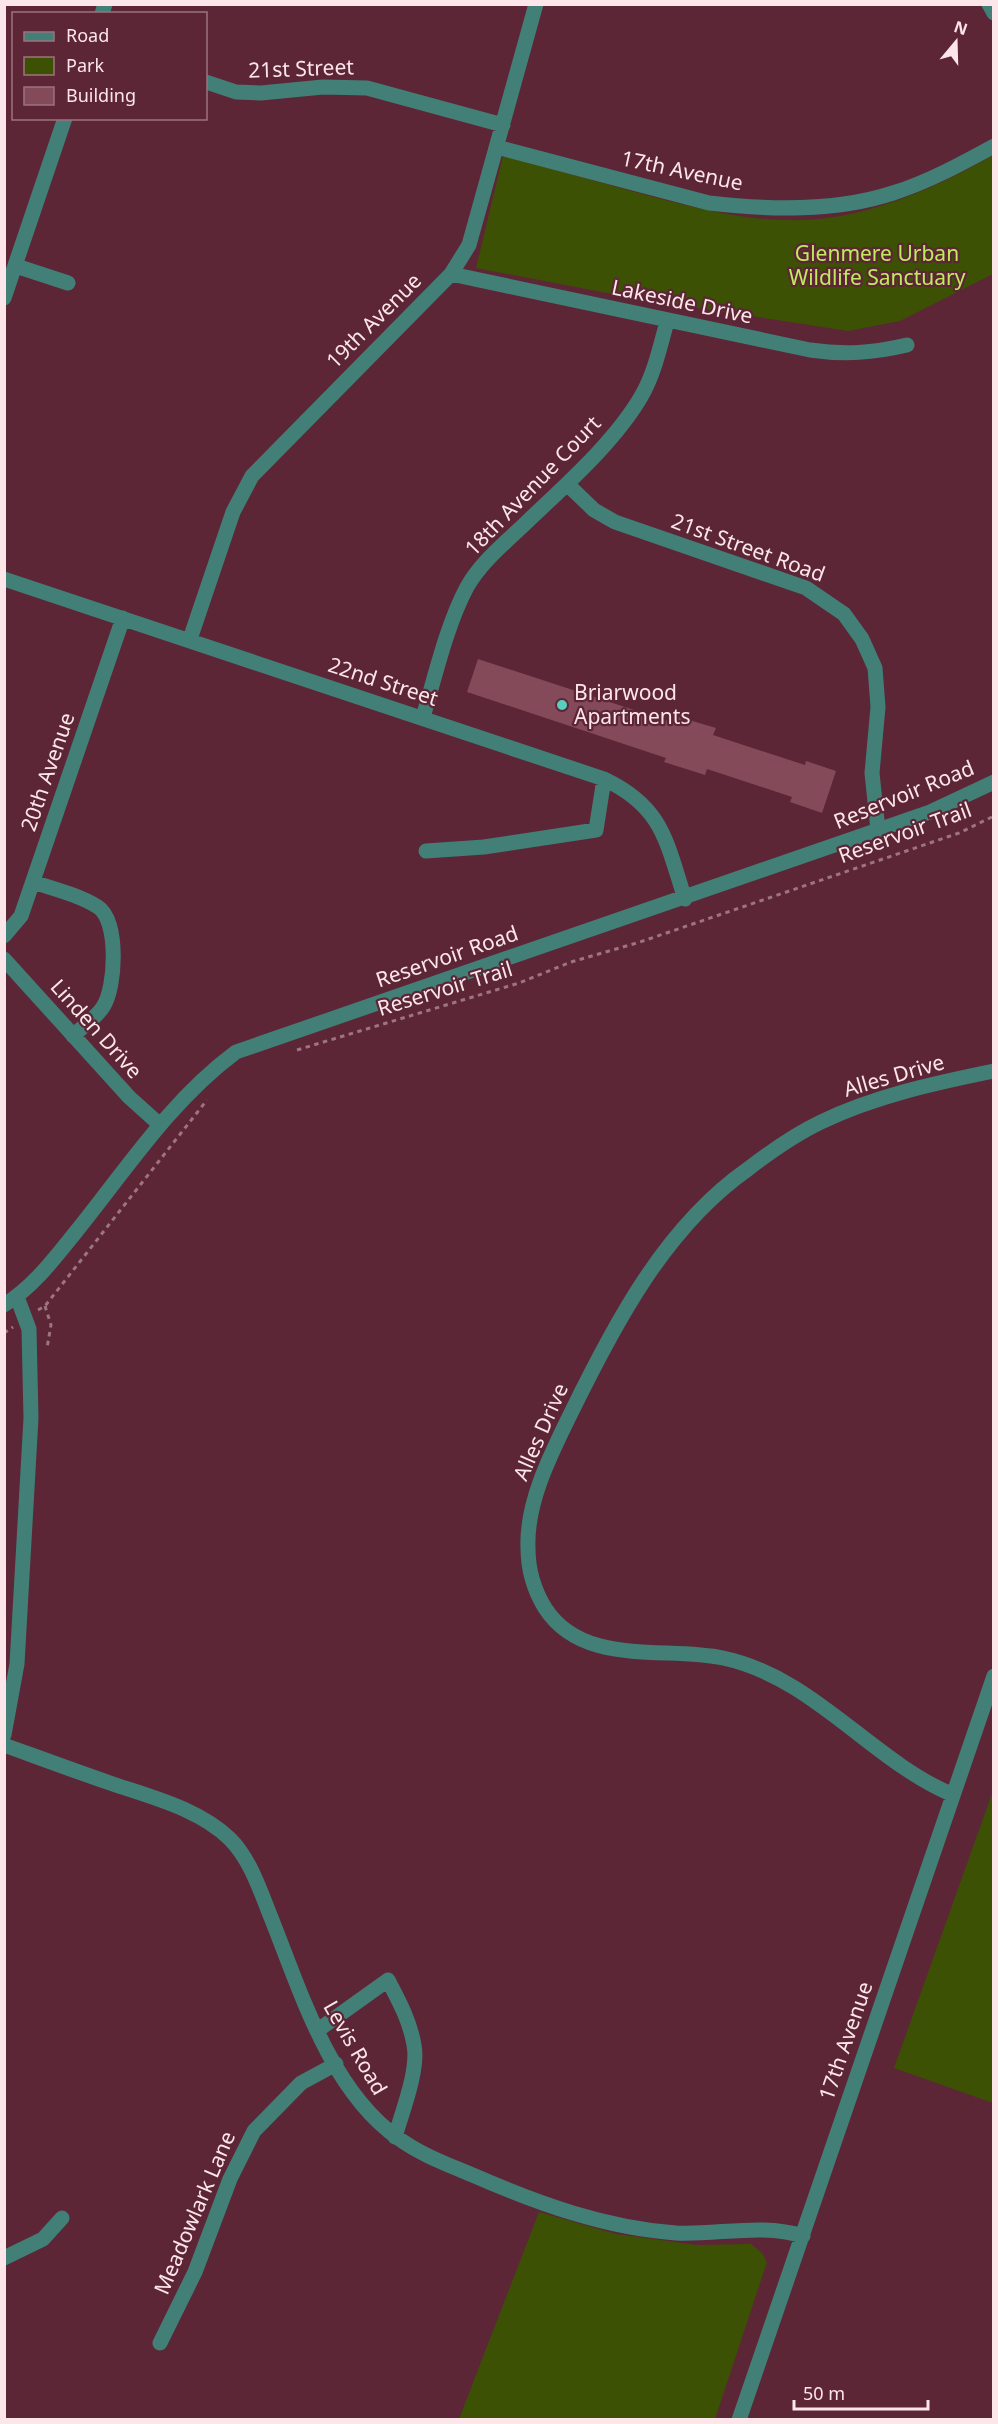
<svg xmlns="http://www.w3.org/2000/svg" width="998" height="2424" viewBox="0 0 998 2424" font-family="'Noto Sans',sans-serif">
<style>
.green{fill:#3d5104}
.building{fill:#844a59}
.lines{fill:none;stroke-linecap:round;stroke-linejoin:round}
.path{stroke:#9d7480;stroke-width:3;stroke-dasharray:4.5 4.5;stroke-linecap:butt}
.minor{stroke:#427f76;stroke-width:15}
.poi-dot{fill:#58cebf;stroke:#5c2636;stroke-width:2}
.labels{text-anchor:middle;stroke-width:4.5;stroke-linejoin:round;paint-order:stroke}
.street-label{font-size:21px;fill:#fce6ea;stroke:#5c2636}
.park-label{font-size:21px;fill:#c0eb5e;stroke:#5c2636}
.poi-label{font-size:21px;fill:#fce6ea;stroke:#5c2636;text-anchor:start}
</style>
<rect width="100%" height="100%" fill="#5c2636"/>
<!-- green -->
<path class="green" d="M993,155V274L900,321L848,331L633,298L476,268L503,156C547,168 591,180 635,192C695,208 756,225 819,219C879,213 942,185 993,155Z
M993,1791V2103L894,2068Z
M539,2212L616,2234L697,2245L751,2244L762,2253L767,2262L715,2419H459Z"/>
<!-- building -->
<path class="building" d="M478,659L677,724L679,717L716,728L713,735L805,765L806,761L836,771L822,813L790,802L792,797L707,769L705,775L664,762L666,758L467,692Z"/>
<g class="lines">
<!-- path -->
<path class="path" d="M297,1050L519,983L571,962L640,942L959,833L994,816
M45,1306L51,1325L47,1348
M38,1310L45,1306L207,1100
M4,1333L13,1327"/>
<!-- minor -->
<path class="minor" d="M989,4L994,13
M102,14L105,4
M206,82L236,92L261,93L323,87L367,88L503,125
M497,147L709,203C769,210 835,212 893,193C928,182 961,164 994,146
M16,266L68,283
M451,274L810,350C845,355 873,353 907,345
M4,298L65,118
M567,484L594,510L615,522L806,588L844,614L862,639L875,668L878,707L872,773L878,830
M4,579L604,779C663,807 666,841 685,899
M190,639L233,512L252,476L451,274L469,245L536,4
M423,717C435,677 447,624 467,587C482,560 510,539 532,517C569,482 617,439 642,395C655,372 660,346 667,322
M426,851L484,847L596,830L604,779
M33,882C54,889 79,895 98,907C119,920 116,988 103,1007C96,1018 82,1027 73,1036
M4,936L21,916L123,618
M4,959L129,1097L159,1124
M4,1305C33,1287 54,1259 75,1233C126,1170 170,1101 236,1052L930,812L994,782
M4,1735L17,1664L31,1418L29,1329L17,1297
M4,1745C40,1758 75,1771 110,1783C150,1797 198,1808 230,1839C251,1860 261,1893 272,1920C301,1993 331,2091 398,2138C421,2155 449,2165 475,2176C539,2204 606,2228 676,2233C718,2235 763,2223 803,2236
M951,1794C870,1759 813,1677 723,1658C664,1646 583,1667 545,1608C534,1590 528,1569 528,1548C526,1502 551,1454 571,1413C614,1325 665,1227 748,1169C770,1152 796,1134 821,1122C875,1096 935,1083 994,1071
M318,2030L388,1980C399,2001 410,2021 414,2045C419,2070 402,2112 395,2137
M4,2258L43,2239L62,2218
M160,2343L195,2272L230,2179L254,2131L301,2083L336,2064
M739,2420L994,1676"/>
</g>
<!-- markers -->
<circle class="poi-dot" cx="562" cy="705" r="6"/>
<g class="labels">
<!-- street labels -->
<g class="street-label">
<text transform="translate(301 69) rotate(-2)" y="7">21st Street</text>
<text transform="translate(682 171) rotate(12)" y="7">17th Avenue</text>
<text transform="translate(682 302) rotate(12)" y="7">Lakeside Drive</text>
<text transform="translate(374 321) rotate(-45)" y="7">19th Avenue</text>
<text transform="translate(533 486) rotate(-46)" y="7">18th Avenue Court</text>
<text transform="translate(748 548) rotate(20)" y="7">21st Street Road</text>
<text transform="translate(383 682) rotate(18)" y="7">22nd Street</text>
<text transform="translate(48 772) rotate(-71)" y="7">20th Avenue</text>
<text transform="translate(904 795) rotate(-22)" y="7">Reservoir Road</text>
<text transform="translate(905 833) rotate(-20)" y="7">Reservoir Trail</text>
<text transform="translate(447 957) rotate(-19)" y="7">Reservoir Road</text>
<text transform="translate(445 989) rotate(-17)" y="7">Reservoir Trail</text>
<text transform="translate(96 1029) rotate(48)" y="7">Linden Drive</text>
<text transform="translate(894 1076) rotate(-16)" y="7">Alles Drive</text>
<text transform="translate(541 1432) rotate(-66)" y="7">Alles Drive</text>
<text transform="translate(846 2041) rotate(-71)" y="7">17th Avenue</text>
<text transform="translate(355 2048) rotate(60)" y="7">Levis Road</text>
<text transform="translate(195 2213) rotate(-67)" y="7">Meadowlark Lane</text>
</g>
<!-- park labels -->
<g class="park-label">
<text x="877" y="261">Glenmere Urban<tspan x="877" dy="24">Wildlife Sanctuary</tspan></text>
</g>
<!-- poi labels -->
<g class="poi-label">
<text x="574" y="700">Briarwood<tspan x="574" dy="24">Apartments</tspan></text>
</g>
</g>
<!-- border -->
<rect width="998" height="2424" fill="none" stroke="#fce6ea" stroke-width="12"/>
<!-- legend -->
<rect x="12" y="12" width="195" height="108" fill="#5c2636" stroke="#9c737e" stroke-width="1.5"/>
<rect x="24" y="32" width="30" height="9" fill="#427f76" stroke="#9c737e" stroke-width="1.5"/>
<text x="66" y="42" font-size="18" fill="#fce6ea">Road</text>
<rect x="24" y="57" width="30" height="18" fill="#3d5104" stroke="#9c737e" stroke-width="1.5"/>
<text x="66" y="72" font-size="18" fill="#fce6ea">Park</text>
<rect x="24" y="87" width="30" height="18" fill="#844a59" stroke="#9c737e" stroke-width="1.5"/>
<text x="66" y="102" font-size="18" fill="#fce6ea">Building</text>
<!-- north arrow -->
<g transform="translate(956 42) rotate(19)" stroke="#5c2636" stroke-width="4.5" paint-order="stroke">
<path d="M0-4.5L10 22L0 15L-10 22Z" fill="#fce6ea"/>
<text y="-9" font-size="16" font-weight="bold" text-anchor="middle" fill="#fce6ea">N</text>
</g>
<!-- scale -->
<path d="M794 2400v9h134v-9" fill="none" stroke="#fce6ea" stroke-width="3"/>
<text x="803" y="2400" font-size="18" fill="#fce6ea" stroke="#5c2636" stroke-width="4.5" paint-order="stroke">50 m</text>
</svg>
